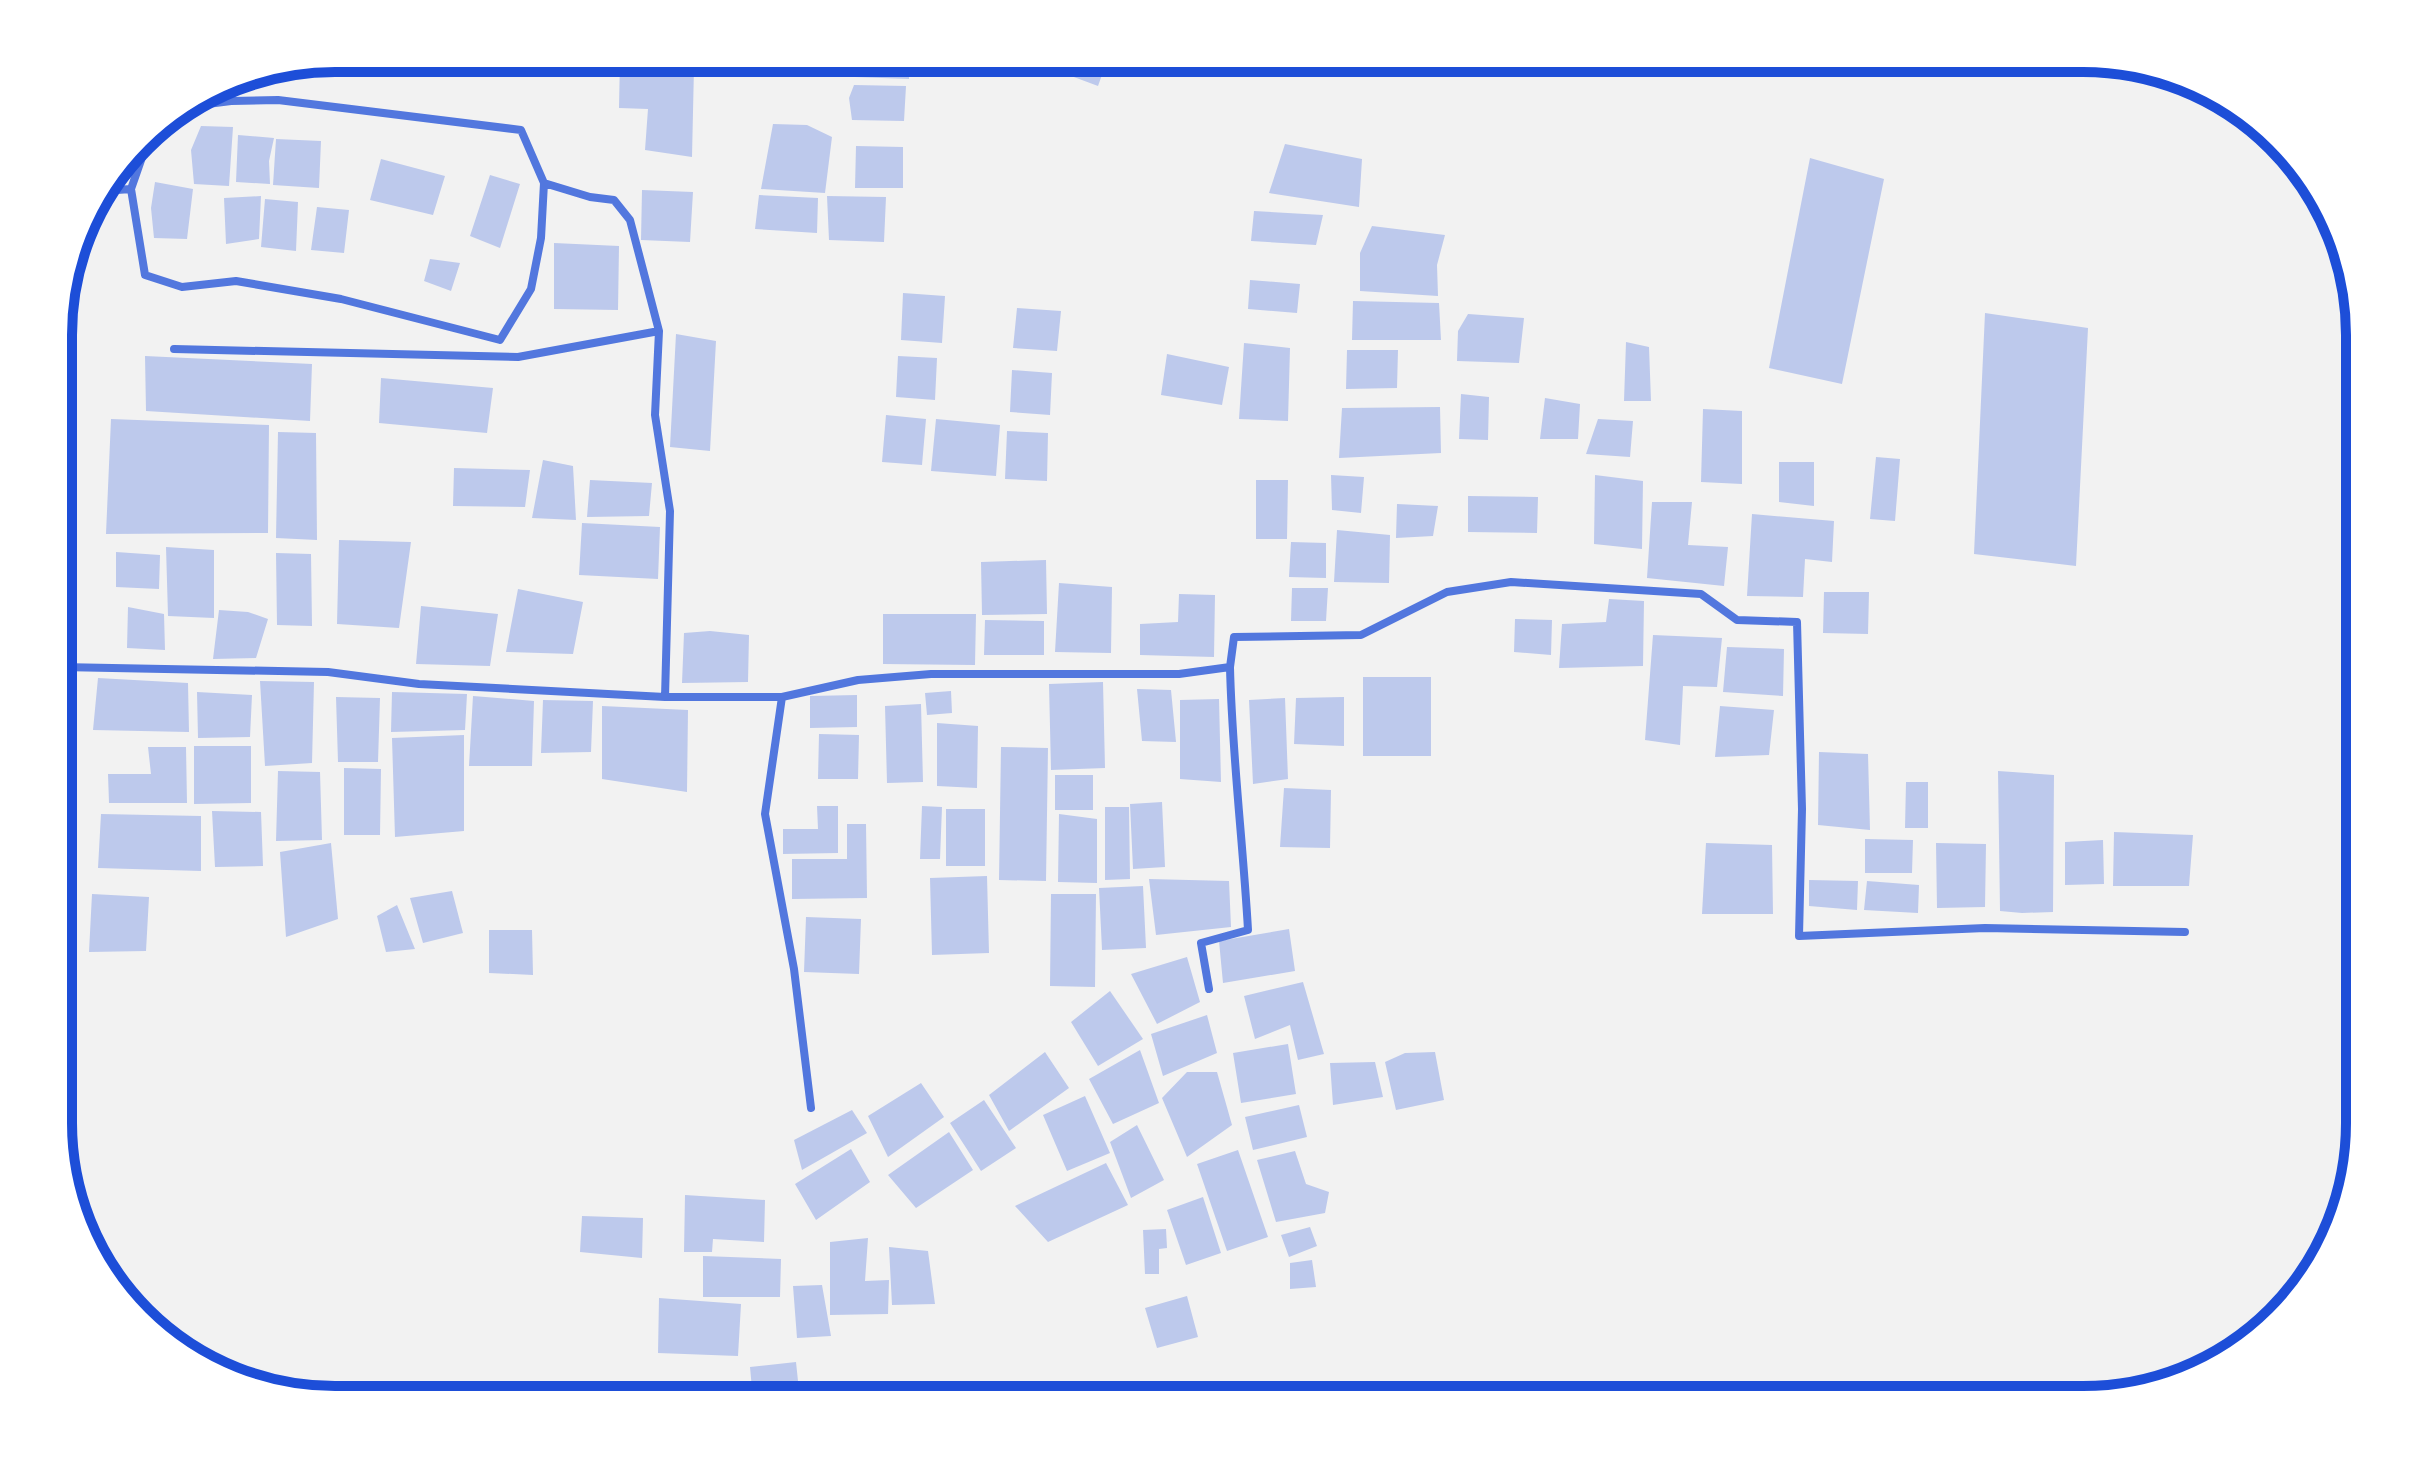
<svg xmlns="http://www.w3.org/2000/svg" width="2418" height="1458" viewBox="0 0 2418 1458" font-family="Jost,sans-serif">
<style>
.building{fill:#bdc9ec}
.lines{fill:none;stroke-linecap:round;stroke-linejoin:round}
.minor{stroke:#5277de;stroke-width:8}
.tertiary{stroke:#5277de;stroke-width:14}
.rim{fill:none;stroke:#1d4ed8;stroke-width:10}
</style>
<rect width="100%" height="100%" fill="#f2f2f2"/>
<!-- building -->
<path class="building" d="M620,58H675L676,64L694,67L692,157L645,150L648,109L619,108Z
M857,58H909V79L855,77Z
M1050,58H1108L1098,86L1047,67Z
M854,85L906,86L904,121L852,120L849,98Z
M773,124L807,125L832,137L825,193L761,189Z
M201,126L233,127L229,186L194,184L191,150Z
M238,135L274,138L269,161L270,184L236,182Z
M276,139L321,141L319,188L273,185Z
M1285,144L1362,159L1359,207L1269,193Z
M856,146L903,147V188H855Z
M1810,158L1884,179L1842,384L1769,368Z
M381,159L445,176L433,215L370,200Z
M490,175L520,184L500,248L470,236Z
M155,182L193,189L187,239L154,238L151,208Z
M642,190L693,192L690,242L641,240Z
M759,195L818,198L817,233L755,229Z
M261,196L259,239L226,244L224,198Z
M827,196L886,197L884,242L829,240Z
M265,199L298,202L296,251L261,247Z
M317,207L349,210L344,253L311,250Z
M1254,211L1323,215L1316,245L1251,241Z
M1372,226L1445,235L1437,265L1438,296L1360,291V253Z
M554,243L619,246L618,310L554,309Z
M430,259L460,263L451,291L424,281Z
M1250,280L1300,284L1297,313L1248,309Z
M903,293L945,296L942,343L901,340Z
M1353,301L1439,303L1441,340H1352Z
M1017,308L1061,311L1057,351L1013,348Z
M1985,313L2088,328L2076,566L1974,554Z
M1468,314L1524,318L1519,363L1457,361L1458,331Z
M676,334L716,341L710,451L670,447Z
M1626,342L1649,347L1651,401H1624Z
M1244,343L1290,348L1288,421L1239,419Z
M1347,350H1398L1397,388L1346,389Z
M1167,354L1229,367L1222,405L1161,395Z
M145,356L312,364L310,421L146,411Z
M898,356L937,358L935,400L896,397Z
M1012,370L1052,373L1050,415L1010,412Z
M381,378L493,388L487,433L379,423Z
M1461,394L1489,397L1488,440L1459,439Z
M1545,398L1580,404L1578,439H1540Z
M1440,407L1441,453L1339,458L1342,408Z
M1703,409L1742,411V484L1701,482Z
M886,415L926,419L922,465L882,462Z
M111,419L269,425L268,533L106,534Z
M936,419L1000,425L996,476L931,471Z
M1598,419L1633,421L1630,457L1586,454Z
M1007,431L1048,433L1047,481L1005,479Z
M278,432L316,433L317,540L276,538Z
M1876,457L1900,459L1895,521L1870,519Z
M543,460L573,466L576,520L532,518Z
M1779,462H1814V506L1779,502Z
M454,468L530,470L525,507L453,506Z
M1331,475L1364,477L1361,513L1332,510Z
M1595,475L1643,481L1642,549L1594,544Z
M590,480L652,483L649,516L587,517Z
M1256,480H1288L1287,539H1256Z
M1468,496L1538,497L1537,533L1468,532Z
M1652,502H1692L1688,545L1728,547L1724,586L1647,578Z
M1397,504L1438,506L1433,536L1396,538Z
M1752,514L1834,521L1832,562L1805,559L1803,597L1747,596Z
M582,523L660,527L658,579L579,575Z
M1337,530L1390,535L1389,583L1334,582Z
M339,540L411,542L399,628L337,624Z
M1291,542L1326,543V578L1289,577Z
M166,547L214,550V618L168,616Z
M116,552L160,555L159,589L116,587Z
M276,553L311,554L312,626L277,625Z
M1046,560L1047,614L982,615L981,562Z
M1059,583L1112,587L1111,653L1055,652Z
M1292,588H1328L1326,621H1291Z
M518,589L583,602L573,654L506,652Z
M1824,592H1869L1868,634L1823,633Z
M1179,594L1215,595L1214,657L1140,655V624L1178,622Z
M1609,599L1644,601L1643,666L1559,668L1562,624L1606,622Z
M421,606L498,614L490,666L416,664Z
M128,607L164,614L165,650L127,648Z
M219,610L248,612L268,619L256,658L213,659Z
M883,614H976L975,665L883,664Z
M1515,619L1552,620L1551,655L1514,652Z
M985,620L1044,621V655H984Z
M710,631L749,635L748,682L682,683L684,633Z
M1653,635L1722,638L1717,687L1683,686L1680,745L1645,740Z
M1727,647L1784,649L1783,696L1723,692Z
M1363,677H1431V756H1363Z
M98,678L188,683L189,732L93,730Z
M260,681L314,682L312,763L265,766Z
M1103,682L1105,768L1051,770L1049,684Z
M1137,689L1171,690L1176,742L1142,741Z
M951,691L952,713L927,715L925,693Z
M197,692L252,695L250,737L198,738Z
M392,692L467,694L465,730L391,732Z
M857,695V727L810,728V696Z
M473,696L534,701L532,766H469Z
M336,697L380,698L378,762H338Z
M1344,697V746L1294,744L1296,698Z
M1285,698L1288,779L1253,784L1249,700Z
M1219,699L1221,782L1180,779V700Z
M543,700L593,701L591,752L541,753Z
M921,704L923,782L887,783L885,706Z
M602,706L688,710L687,792L602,779Z
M1720,706L1774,710L1769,755L1715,757Z
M937,723L978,726L977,788L937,786Z
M819,734L859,735L858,779H818Z
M464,735V831L395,837L392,738Z
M194,746H251V803L194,804Z
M148,747H186L187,803H109L108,774H151Z
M1001,747L1048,748L1046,881L999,880Z
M1819,752L1868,754L1870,830L1818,825Z
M344,768L381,769L380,835H344Z
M278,771L320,772L322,840L276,841Z
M1998,771L2054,775L2053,912L2022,913L2000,911Z
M1055,775H1093V810H1055Z
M1906,782H1928V828H1905Z
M1284,788L1331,790L1330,848L1280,847Z
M1162,802L1165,867L1133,869L1130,804Z
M817,806H838V853L783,854V829H818Z
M922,806L942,807L940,859H920Z
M1105,807H1129L1130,879L1105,880Z
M946,809H985V866H946Z
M212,811L261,812L263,866L215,867Z
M101,814L201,816V871L98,868Z
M1059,814L1097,819V883L1058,882Z
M847,824H866L867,898L792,899V859H847Z
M2114,832L2193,835L2189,886H2113Z
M1865,839L1913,840L1912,873H1865Z
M2103,840L2104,884L2065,885V842Z
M331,843L338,919L286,937L280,852Z
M1706,843L1772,845L1773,914H1702Z
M1936,843L1986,844L1985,907L1937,908Z
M987,876L989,953L932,955L930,878Z
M1149,879L1229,881L1231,927L1156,935Z
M1809,880L1858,881L1857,910L1809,906Z
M1867,881L1919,885L1918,913L1864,910Z
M1143,886L1146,948L1102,950L1099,888Z
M452,891L463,933L423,943L410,898Z
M92,894L149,897L146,951L89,952Z
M1051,894H1096L1095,987L1050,986Z
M397,905L415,949L386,952L377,916Z
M806,917L861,919L859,974L804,972Z
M1289,929L1295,971L1223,983L1219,941Z
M489,930H532L533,975L489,973Z
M1187,957L1200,1002L1157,1024L1131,974Z
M1303,982L1324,1054L1298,1060L1290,1025L1255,1039L1244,996Z
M1110,991L1143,1039L1098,1066L1071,1022Z
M1207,1015L1217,1053L1163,1076L1151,1034Z
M1288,1044L1296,1094L1241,1103L1233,1053Z
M1140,1050L1159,1103L1113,1124L1089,1079Z
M1045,1052L1069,1088L1009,1131L989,1095Z
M1435,1052L1444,1100L1396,1110L1385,1062L1405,1053Z
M1375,1062L1383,1097L1333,1105L1330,1063Z
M1187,1072H1217L1232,1125L1187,1157L1162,1098Z
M921,1083L944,1117L888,1157L868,1116Z
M1085,1096L1110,1153L1067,1171L1043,1115Z
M984,1100L1016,1148L981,1171L950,1123Z
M1299,1105L1307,1137L1253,1150L1245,1117Z
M852,1110L867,1133L802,1170L794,1140Z
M1137,1125L1164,1180L1131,1198L1110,1142Z
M949,1132L973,1170L916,1208L888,1175Z
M851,1149L870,1182L816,1220L795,1184Z
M1238,1150L1268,1237L1227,1251L1197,1164Z
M1295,1151L1306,1184L1329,1192L1325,1213L1276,1222L1257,1160Z
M1106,1163L1128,1205L1048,1242L1015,1206Z
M685,1195L765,1200L764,1242L713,1239L712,1252H684Z
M1203,1197L1221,1253L1186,1265L1167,1210Z
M582,1216L643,1218L642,1258L580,1252Z
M1310,1227L1317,1246L1289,1257L1281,1235Z
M1166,1229L1167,1248L1159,1249V1274H1145L1143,1230Z
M868,1238L865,1281L889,1280L888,1314L830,1315V1242Z
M889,1247L928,1251L935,1304L892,1305Z
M703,1256L781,1259L780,1297H703Z
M1312,1260L1316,1287L1290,1289V1263Z
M822,1285L831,1336L797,1338L793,1286Z
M1187,1296L1198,1337L1157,1348L1145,1308Z
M659,1298L741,1304L738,1356L658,1353Z
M796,1362L800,1400H753L750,1367Z"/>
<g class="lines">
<!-- minor -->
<path class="minor" d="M153,126L131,189L145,275L182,287L236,281L341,299L500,340L531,289L541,238L544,183L521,130L278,100L231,101L184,107
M544,183L590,197L614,200L630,220L659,331L655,415L670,511L665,697
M103,191L131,189
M174,349L518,357L659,331
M60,667L328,672L419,684L665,697H782L858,680L931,674H1179L1230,667L1234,637L1361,635L1447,592L1511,582L1701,594L1737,620L1797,622L1802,809L1799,936L1985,928L2185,932
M782,697L765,814L794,969L811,1108
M1209,989L1201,943L1248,930C1243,842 1232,755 1230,667"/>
<!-- tertiary -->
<path class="tertiary" d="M60,665L64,775L60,806"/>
</g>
<!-- crop -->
<path d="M0 0H2418V1458H0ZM335 72H2083A263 263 0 0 1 2346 335V1123A263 263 0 0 1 2083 1386H335A263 263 0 0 1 72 1123V335A263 263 0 0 1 335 72Z" fill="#fff" fill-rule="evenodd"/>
<path class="rim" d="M335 72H2083A263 263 0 0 1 2346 335V1123A263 263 0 0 1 2083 1386H335A263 263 0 0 1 72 1123V335A263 263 0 0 1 335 72Z"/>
</svg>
